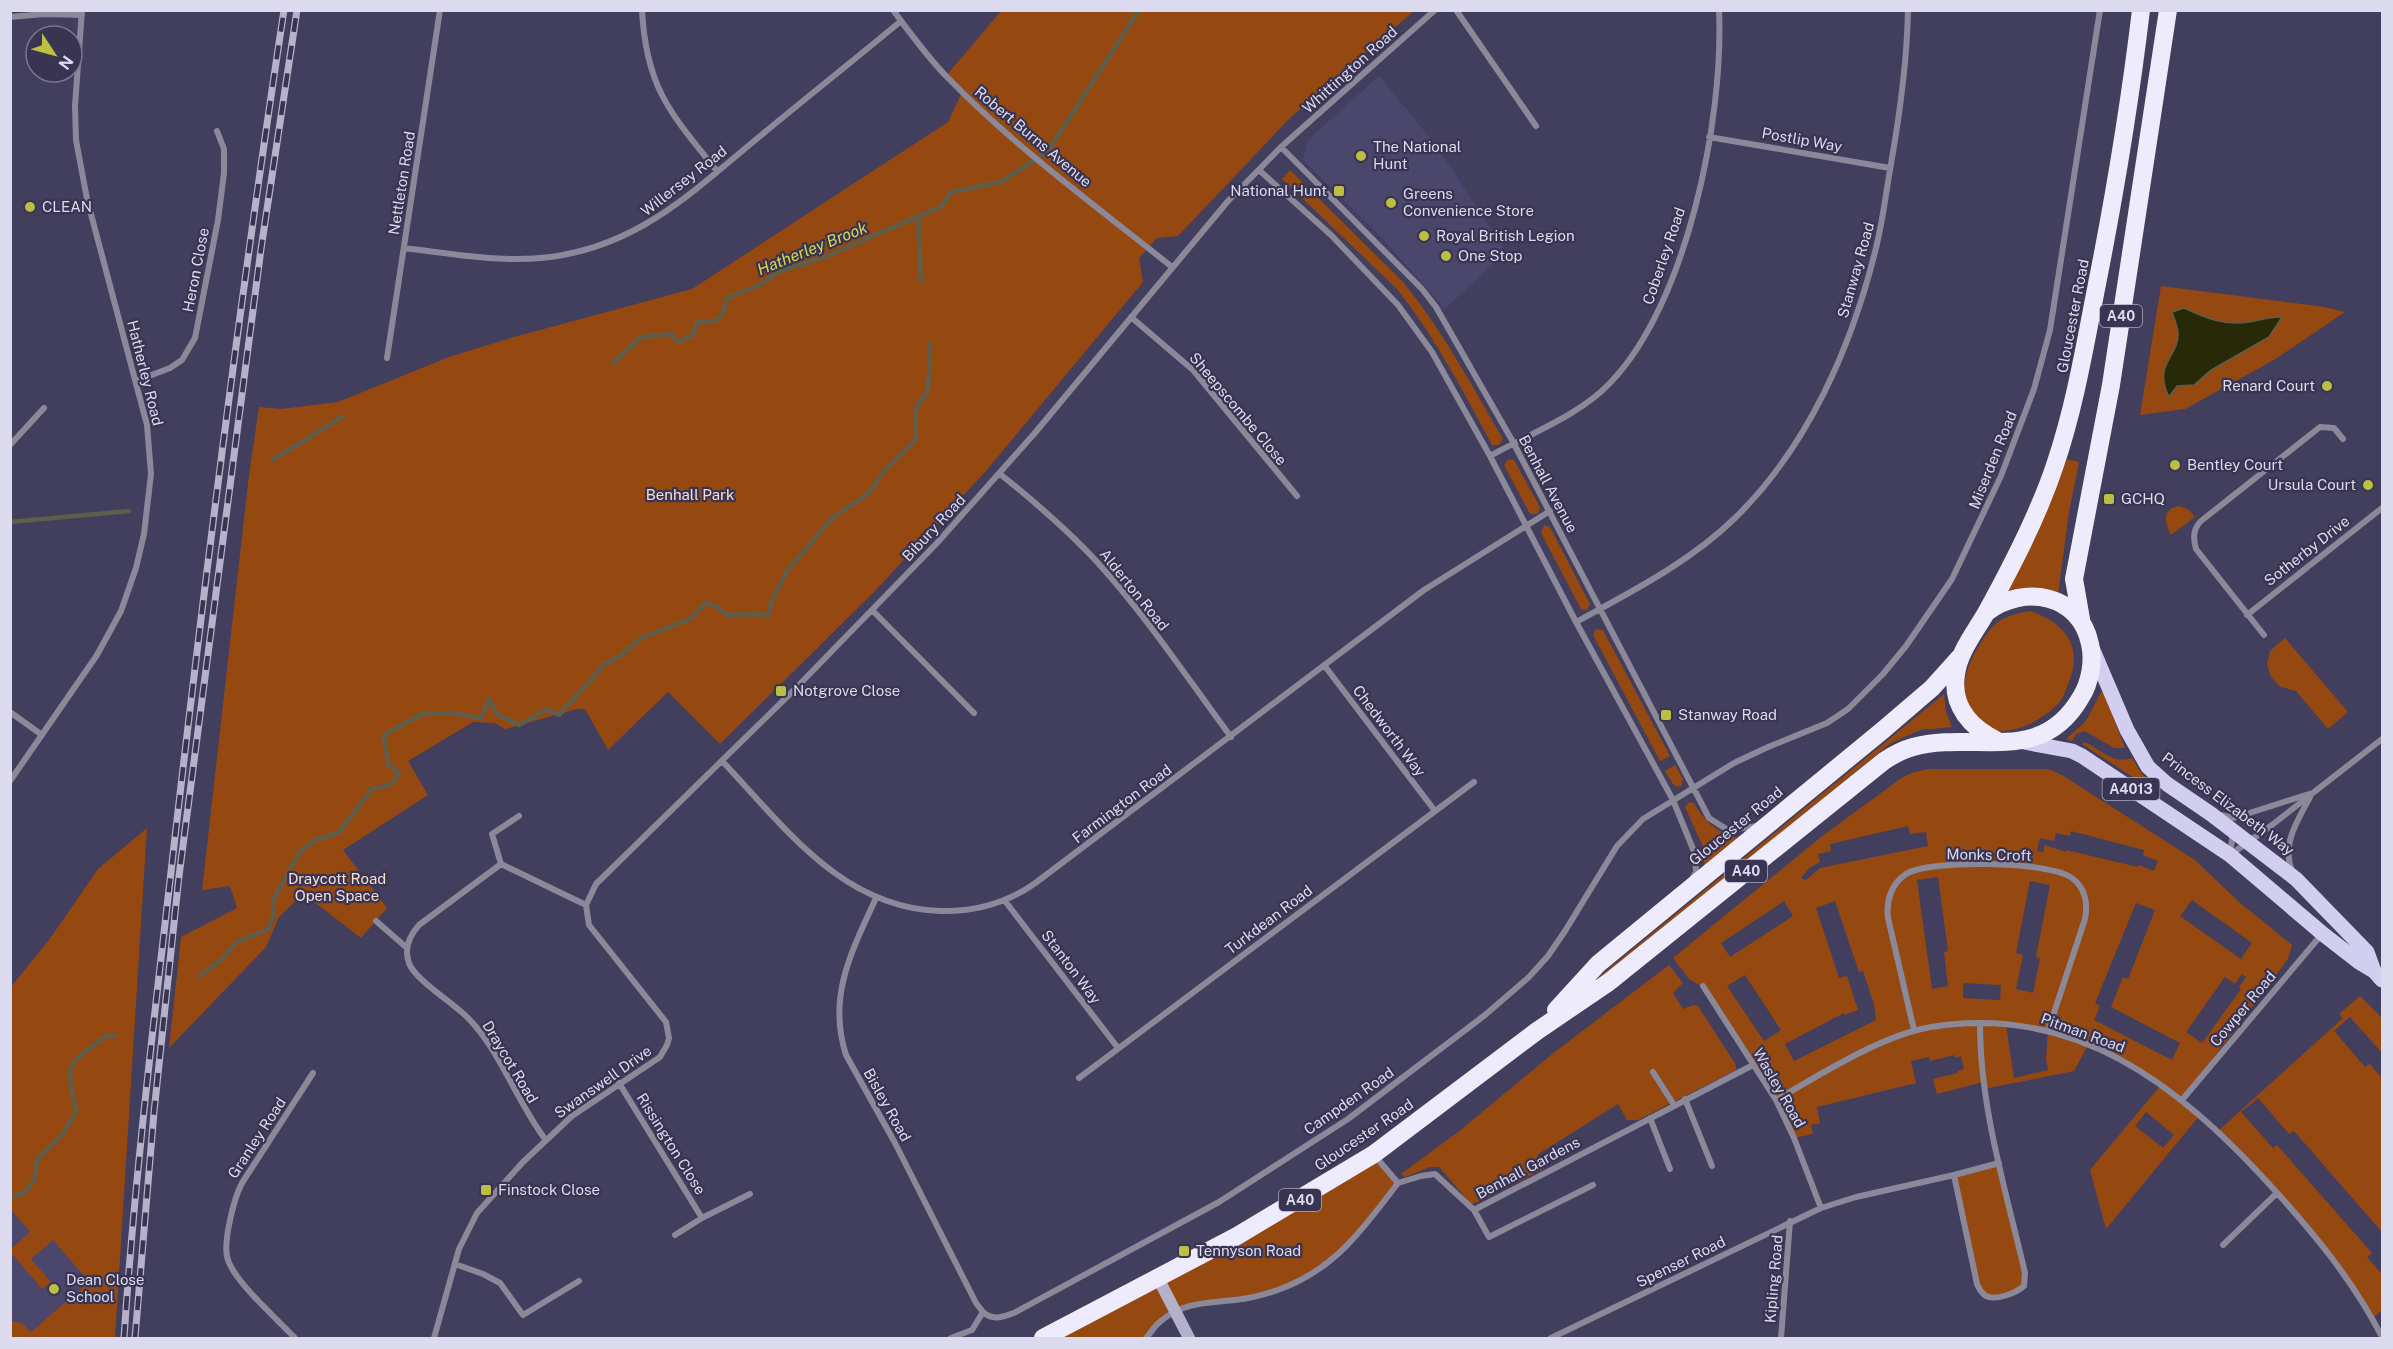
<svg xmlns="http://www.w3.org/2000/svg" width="2393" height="1349" viewBox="0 0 2393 1349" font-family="'Public Sans',sans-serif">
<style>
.built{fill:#4b466c}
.green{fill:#964811;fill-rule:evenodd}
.water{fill:#282907;stroke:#5e5e4c;stroke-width:1.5}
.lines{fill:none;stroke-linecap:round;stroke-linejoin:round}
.stream{stroke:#5e5e4c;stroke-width:4.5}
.street{stroke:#8b8999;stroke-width:6}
.secondary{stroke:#b3b0ca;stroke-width:12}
.primary{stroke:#d1ceef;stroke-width:15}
.highway{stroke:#eeecfc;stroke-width:18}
.rail-casing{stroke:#b5b2c9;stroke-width:7}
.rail{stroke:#383452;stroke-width:4.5;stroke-dasharray:14;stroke-linecap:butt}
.poi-dot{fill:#bdbf43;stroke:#383452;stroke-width:2}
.labels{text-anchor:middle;stroke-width:4.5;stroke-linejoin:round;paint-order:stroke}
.shield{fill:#383452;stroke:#aba8bf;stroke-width:1.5}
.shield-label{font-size:14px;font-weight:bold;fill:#dcdaee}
.street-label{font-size:15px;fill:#dcdaee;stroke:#383452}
.poi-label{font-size:15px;fill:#dcdaee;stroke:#383452;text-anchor:start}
.park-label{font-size:15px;fill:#f6ded2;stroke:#383452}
.water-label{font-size:16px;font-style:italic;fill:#d7d84d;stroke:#383452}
</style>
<rect width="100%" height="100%" fill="#423e5d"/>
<!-- built -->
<path class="built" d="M1379,76L1436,145L1506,252L1445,309L1382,238L1303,160L1308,140Z
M10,1183L102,1240L91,1338H11Z"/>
<!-- green -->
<path class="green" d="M1001,11H1414L1290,118L1178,236L1157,238L1139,258L1143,282L986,471L875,591L720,744L668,692L608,750L585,709H577L505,729L495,723L473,722L408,761L428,795L343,850L387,908L361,938L296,888L297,900L279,917L266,947L169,1048L181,937L237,908L230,886L202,890L249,475L259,407L281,409L338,402L449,357L514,337L692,289L948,122L962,92L946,76Z
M1290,170L1404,283C1443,331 1472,386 1503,439L1499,445H1492C1463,391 1435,337 1397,289L1282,179Z
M2161,286L2325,307L2345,312L2274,360L2185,409L2140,415Z
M1508,459L1514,460L1540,507L1538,514H1530L1504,465Z
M2067,459L2079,462L2069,512L2058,594L2039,588L2005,593L2054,493Z
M2180,506L2189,510L2195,517L2171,535C2164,522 2162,508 2180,506Z
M1544,525L1550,527L1590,604L1587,610L1581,609L1541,533Z
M2030,611C2062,621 2083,644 2070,679C2067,686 2065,695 2061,700C2047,718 2010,740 1987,727C1983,725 1978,718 1975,714C1967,705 1963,692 1965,680C1967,663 1986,630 1999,621C2009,615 2019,613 2030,611Z
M1596,629L1603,630L1670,756L1660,761L1593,635Z
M2285,638L2348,712L2328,729L2296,691L2281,687L2271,677L2267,664L2270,651Z
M2101,692L2104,693L2125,748H2114L2085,731L2076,734L2072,741L2066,739L2086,721Z
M1944,694L1946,712L1952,727L1920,730L1891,743L1602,978L1600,976Z
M2085,742C2100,749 2114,765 2132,758L2142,774L2147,778L2142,783L2082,744Z
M1675,765L1683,779L1681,786L1678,787L1673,784L1665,771Z
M1928,769H2048L2062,775L2195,860L2239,902L2292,945L2288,959L2182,1100L2200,1115L2106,1229L2090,1170L2161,1085L2088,1045L2074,1071L1984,1089L1983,1082L1937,1094L1933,1079L1958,1073V1071L1964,1069L1961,1056L1955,1058L1954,1055L1930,1061L1929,1057L1911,1061L1916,1083L1817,1107L1820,1123L1811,1125L1813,1134L1794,1138L1776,1100L1703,987L1689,979L1673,958L1821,837L1900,779L1911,773ZM1908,826L1910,834L1926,832L1928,846L1820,868L1806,880L1801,878L1809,868L1820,862L1818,854L1831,851L1830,844ZM2071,831L2144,850L2143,855L2158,861L2154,871L2139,865L2138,867L2066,850V852L2045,845L2043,852L2037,851L2040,838L2054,841L2056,833L2070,836ZM1938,877L1948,951L1944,952L1948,986L1932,989L1917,880ZM2030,881L2050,885L2036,957L2040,958L2033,993L2016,989L2023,955L2016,953ZM2192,900L2252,943L2241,959L2180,916ZM1784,901L1793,916L1730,957L1721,943ZM1835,901L1859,972L1863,971L1874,1005L1876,1020L1794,1061L1785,1044L1844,1013L1845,1015L1858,1010L1847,976L1839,978L1816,908ZM2136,903L2155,910L2128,979L2123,977L2111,1007L2180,1043L2172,1060L2094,1020L2100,1006L2095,1003ZM2242,974L2246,977L2239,987L2241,989L2202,1043L2186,1032L2225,977L2235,984ZM1745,975L1781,1030L1764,1041L1727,986ZM1963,983L2001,985L2000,1000L1963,998ZM2006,1025L2048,1032L2046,1059L2048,1070L2014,1078ZM2146,1112L2174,1135L2163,1148L2135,1126Z
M1689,802L1694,803C1705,822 1716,832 1738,838L1704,866L1703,847L1685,807Z
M147,828L115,1338H11V1321L22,1323L31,1332L84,1286L85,1277L53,1240L31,1259L51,1282L42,1289L13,1255L11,1257V1249L30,1232L11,1210V987L49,940L98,869Z
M1669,965L1683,983L1673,993L1683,1009L1693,1005L1698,1006L1736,1065V1070L1638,1120H1627L1618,1104L1537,1155L1544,1166L1543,1169L1478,1202L1471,1204L1439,1167H1430L1405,1177L1401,1174L1458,1132L1556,1051Z
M2360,996L2382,1018V1053L2350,1017L2334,1031L2365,1067L2370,1064L2382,1078V1232L2294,1131L2289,1134L2258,1098L2241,1112L2273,1148L2277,1145L2372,1253L2367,1257L2382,1274V1310L2373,1318L2314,1235L2218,1131L2343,1018L2339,1014Z
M1374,1154L1398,1183L1356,1238L1304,1278L1252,1297L1206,1301L1161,1321L1146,1338H1043Z
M1999,1163L2025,1281L2014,1293L1986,1296L1977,1284L1954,1175Z"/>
<!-- water -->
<path class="water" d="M2184,308C2206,318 2224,326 2249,322C2260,320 2269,317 2282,317L2269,337L2211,370L2194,385L2177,386L2169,397C2152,364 2180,356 2178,332C2177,325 2174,318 2172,312Z"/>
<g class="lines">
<!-- stream -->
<path class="stream" d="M918,217L921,281
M613,363L641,337L672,334L678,342L693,335L697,322C717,323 724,320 726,299L761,284L778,272L827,256L942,206L951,192L1001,182L1048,151L1139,10
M274,459L342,417
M10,522L129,511
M200,976L222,959L237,942L268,929L273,917L274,898L300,852L315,840L338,833L373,788C387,787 393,785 399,773L388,764L384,735L422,714L453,713L481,718L489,699L497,714L519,725L547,709L559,715L605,664L620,656L641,638L692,618L704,604L711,603L727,615L757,614L768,616L771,602L787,571L832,518L869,493L884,471L915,441L916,407L927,393L930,368L929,343
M10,1196L23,1194L35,1179L37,1159L62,1135L76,1112C66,1060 64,1068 106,1036H116"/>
<!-- street -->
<path class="street" d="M642,10C646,88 671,114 717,171
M893,10C910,33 928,58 948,78C1016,148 1096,206 1172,267
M1456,10L1536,126
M10,17L44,14L82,15
M1709,137L1890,168
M1281,147L1422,289L1436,307L1513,442L1709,818L1728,830L1757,826
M1259,170L1331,235L1398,305L1432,352L1490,456L1576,622L1673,800L1695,854L1696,872L1693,877
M404,248C456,254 510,265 563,255C645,240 697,188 759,137C806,98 854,60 901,21
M1131,317L1193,370L1297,496
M387,358L440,10
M136,381L170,368L182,360L195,338L218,220L224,173V149L217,131
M10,445L44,408
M1490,456C1529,434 1580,415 1610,383C1687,304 1724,118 1719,10
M1000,474C1035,502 1068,530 1098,563C1147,617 1188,679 1231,737
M873,611L974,713
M2247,615L2382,508
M1576,622C1631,592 1690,562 1735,518C1808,447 1852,346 1876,248C1883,220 1886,192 1891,164C1900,113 1907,62 1908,10
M2264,635L2196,549C2193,538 2193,529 2201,521L2320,427L2334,428L2343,439
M1324,665L1435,811
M10,712L42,735
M722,761C784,826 841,908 940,911C975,912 1005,904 1034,884L1424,590L1550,511
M10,781L97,655L121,611L136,568L144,534L151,474L147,425L87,199L76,140L75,106L82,10
M2221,815L2234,818L2309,794
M519,816L492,834L501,864L586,905
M2230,855L2272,825L2382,739
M2230,855L2233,832
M501,864L419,925C409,936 404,949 409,963C414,979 456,1005 469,1019C500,1051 517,1102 545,1139
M2292,871C2281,844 2298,820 2310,797
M876,898C852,951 827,996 846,1055L895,1143L976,1303L983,1312
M1005,901L1118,1048
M376,921L407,948
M1703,986L1776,1100L1794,1138L1821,1208
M1914,1030L1888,918C1886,901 1891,884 1906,874C1928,859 2050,861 2072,878C2085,888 2088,903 2085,919L2048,1031
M1653,1072L1674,1105
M1079,1078L1474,782
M619,1083L702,1218
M1685,1099L1712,1166
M1776,1100C1819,1075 1882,1035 1931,1027C2076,1004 2177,1084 2269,1184C2312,1231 2353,1280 2382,1337
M2182,1100L2322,934
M1650,1118L1670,1169
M1375,1156L1398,1183
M1954,1175L1999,1163
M1398,1183L1421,1176L1435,1174L1474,1210L1753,1065
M1474,1210L1489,1237L1593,1185
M675,1235L702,1218L750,1194
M2223,1245L2277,1193
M455,1264L483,1274L500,1283L523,1315L579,1281
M295,1338C278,1320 235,1282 228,1260C222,1244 234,1198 242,1183L313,1073
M434,1338L459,1249L477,1213L523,1162L572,1116L660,1057L667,1045L669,1038L666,1022L589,925L586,905L596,884L795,689L937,543L1034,434L1228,201L1281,147L1435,10
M951,1338L972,1330L983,1312C993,1321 1002,1317 1014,1313L1219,1202L1348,1119L1485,1015L1529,977L1548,956L1565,931L1617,846L1643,819L1734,763L1768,747L1827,723L1848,709L1883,674L1906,646L1952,579L2001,476L2034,389L2050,330L2100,10
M1146,1338C1151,1333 1155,1325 1161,1321C1183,1302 1208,1303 1235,1300C1253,1298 1271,1293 1288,1286C1338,1265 1366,1225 1398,1183
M1551,1338L1821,1208L1856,1197L1954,1175L1977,1284C1979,1288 1981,1293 1986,1296C1996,1301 2016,1293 2024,1286L2025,1273C2006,1191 1980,1108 1980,1024
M1781,1338L1790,1221"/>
<!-- secondary -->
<path class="secondary" d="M1158,1278L1189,1338"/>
<!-- primary -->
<path class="primary" d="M2092,648L2127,730L2148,767L2167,784L2211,814L2296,879L2367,952L2374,971
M2024,742L2072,751L2082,756L2230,855L2323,934L2359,962L2374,971L2382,980"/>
<!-- highway -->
<path class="highway" d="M2081,619L2074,579L2111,385L2168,10
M1998,741C1971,728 1951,706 1956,674C1959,652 1975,632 1986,613C2012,566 2038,516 2055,465C2075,406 2085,345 2097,284C2115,193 2130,102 2141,10
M1556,1010L1598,964L1883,730L1932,688L1959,658
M1043,1338L1237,1236L1374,1154L1537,1031L1609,982L1884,761C1893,755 1902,750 1913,747C1975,730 2041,767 2081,697C2090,683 2094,661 2090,644C2080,594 2024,584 1987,612"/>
<defs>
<path id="rail" d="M124,1338C135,1171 156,1004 175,837C207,561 242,285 284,10
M135,1338L154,1112L179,876L261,249L297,10"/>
</defs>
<!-- rail casing -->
<use href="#rail" class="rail-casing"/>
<!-- rail -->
<use href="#rail" class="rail"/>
</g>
<!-- markers -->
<g class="poi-dot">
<circle cx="1361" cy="156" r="6"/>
<rect x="1333" y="185" width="12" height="12" rx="3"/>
<circle cx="1391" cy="203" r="6"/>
<circle cx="30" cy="207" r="6"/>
<circle cx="1424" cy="236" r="6"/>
<circle cx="1446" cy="256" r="6"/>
<circle cx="2327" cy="386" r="6"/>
<circle cx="2175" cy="465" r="6"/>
<circle cx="2368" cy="485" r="6"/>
<rect x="2103" y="493" width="12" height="12" rx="3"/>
<rect x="775" y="685" width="12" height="12" rx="3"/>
<rect x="1660" y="709" width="12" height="12" rx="3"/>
<rect x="480" y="1184" width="12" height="12" rx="3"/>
<rect x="1178" y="1245" width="12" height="12" rx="3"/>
<circle cx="54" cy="1289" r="6"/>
</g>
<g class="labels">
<!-- shield labels -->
<g class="shield">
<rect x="2100" y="305" width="42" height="22" rx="4.5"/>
<rect x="2102.5" y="778" width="57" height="22" rx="4.5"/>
<rect x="1725" y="860" width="42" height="22" rx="4.5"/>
<rect x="1279" y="1189" width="42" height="22" rx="4.5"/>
</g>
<g class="shield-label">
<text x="2121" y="321">A40</text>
<text x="2131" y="794">A4013</text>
<text x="1746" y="876">A40</text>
<text x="1300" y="1205">A40</text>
</g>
<!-- street labels -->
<g class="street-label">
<text transform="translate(1350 70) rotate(-42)" y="5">Whittington Road</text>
<text transform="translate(1033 137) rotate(40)" y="5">Robert Burns Avenue</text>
<text transform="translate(1802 140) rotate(10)" y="5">Postlip Way</text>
<text transform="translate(684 181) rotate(-38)" y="5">Willersey Road</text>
<text transform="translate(402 183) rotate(-81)" y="5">Nettleton Road</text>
<text transform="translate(1664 256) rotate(-71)" y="5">Coberley Road</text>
<text transform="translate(196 270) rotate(-79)" y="5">Heron Close</text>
<text transform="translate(1856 270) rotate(-74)" y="5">Stanway Road</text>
<text transform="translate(2073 316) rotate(-79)" y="5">Gloucester Road</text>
<text transform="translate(145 373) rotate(76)" y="5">Hatherley Road</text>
<text transform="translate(1238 409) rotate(50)" y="5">Sheepscombe Close</text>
<text transform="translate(1993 460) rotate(-68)" y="5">Miserden Road</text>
<text transform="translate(1548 484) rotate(62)" y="5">Benhall Avenue</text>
<text transform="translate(934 528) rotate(-47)" y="5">Bibury Road</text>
<text transform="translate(2307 551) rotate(-38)" y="5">Sotherby Drive</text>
<text transform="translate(1134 590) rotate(51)" y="5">Alderton Road</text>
<text transform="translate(1389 731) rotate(53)" y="5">Chedworth Way</text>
<text transform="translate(1122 804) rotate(-37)" y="5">Farmington Road</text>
<text transform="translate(2228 804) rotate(37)" y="5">Princess Elizabeth Way</text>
<text transform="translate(1736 826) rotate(-39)" y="5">Gloucester Road</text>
<text transform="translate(1989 855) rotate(1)" y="5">Monks Croft</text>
<text transform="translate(1269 920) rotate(-37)" y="5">Turkdean Road</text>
<text transform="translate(1071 967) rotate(53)" y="5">Stanton Way</text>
<text transform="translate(2243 1009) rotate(-50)" y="5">Cowper Road</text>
<text transform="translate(2083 1033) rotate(20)" y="5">Pitman Road</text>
<text transform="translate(510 1062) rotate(59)" y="5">Draycot Road</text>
<text transform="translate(603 1082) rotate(-35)" y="5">Swanswell Drive</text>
<text transform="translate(1779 1088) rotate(60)" y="5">Wasley Road</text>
<text transform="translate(1349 1101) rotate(-35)" y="5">Campden Road</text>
<text transform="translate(887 1105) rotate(61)" y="5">Bisley Road</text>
<text transform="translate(1364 1135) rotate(-34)" y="5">Gloucester Road</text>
<text transform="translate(257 1138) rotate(-57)" y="5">Granley Road</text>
<text transform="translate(671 1144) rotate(58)" y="5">Rissington Close</text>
<text transform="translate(1528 1168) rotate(-28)" y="5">Benhall Gardens</text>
<text transform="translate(1681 1262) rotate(-26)" y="5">Spenser Road</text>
<text transform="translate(1774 1279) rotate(-85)" y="5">Kipling Road</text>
</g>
<!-- poi labels -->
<g class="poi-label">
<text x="1373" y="152">The National<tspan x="1373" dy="17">Hunt</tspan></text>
<text x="1327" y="196" text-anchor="end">National Hunt</text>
<text x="1403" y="199">Greens<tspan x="1403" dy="17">Convenience Store</tspan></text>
<text x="42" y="212">CLEAN</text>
<text x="1436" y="241">Royal British Legion</text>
<text x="1458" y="261">One Stop</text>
<text x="2315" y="391" text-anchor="end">Renard Court</text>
<text x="2187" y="470">Bentley Court</text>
<text x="2356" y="490" text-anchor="end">Ursula Court</text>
<text x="2121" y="504">GCHQ</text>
<text x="793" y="696">Notgrove Close</text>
<text x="1678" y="720">Stanway Road</text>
<text x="498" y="1195">Finstock Close</text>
<text x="1196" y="1256">Tennyson Road</text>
<text x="66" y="1285">Dean Close<tspan x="66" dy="17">School</tspan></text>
</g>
<!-- park labels -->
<g class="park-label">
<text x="690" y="500">Benhall Park</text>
<text x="337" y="884">Draycott Road<tspan x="337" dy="17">Open Space</tspan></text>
</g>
<!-- water labels -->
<g class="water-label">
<text transform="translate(812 248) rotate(-22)" y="6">Hatherley Brook</text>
</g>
</g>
<!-- border -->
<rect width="2393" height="1349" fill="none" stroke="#dcdaee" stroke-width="24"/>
<!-- north arrow -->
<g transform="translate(54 54) rotate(126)"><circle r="28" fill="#383452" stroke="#7a7690" stroke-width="1.5"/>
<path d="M0-4.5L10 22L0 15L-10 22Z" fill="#bdbf43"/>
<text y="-9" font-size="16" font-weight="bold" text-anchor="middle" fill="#dcdaee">N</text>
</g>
</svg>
